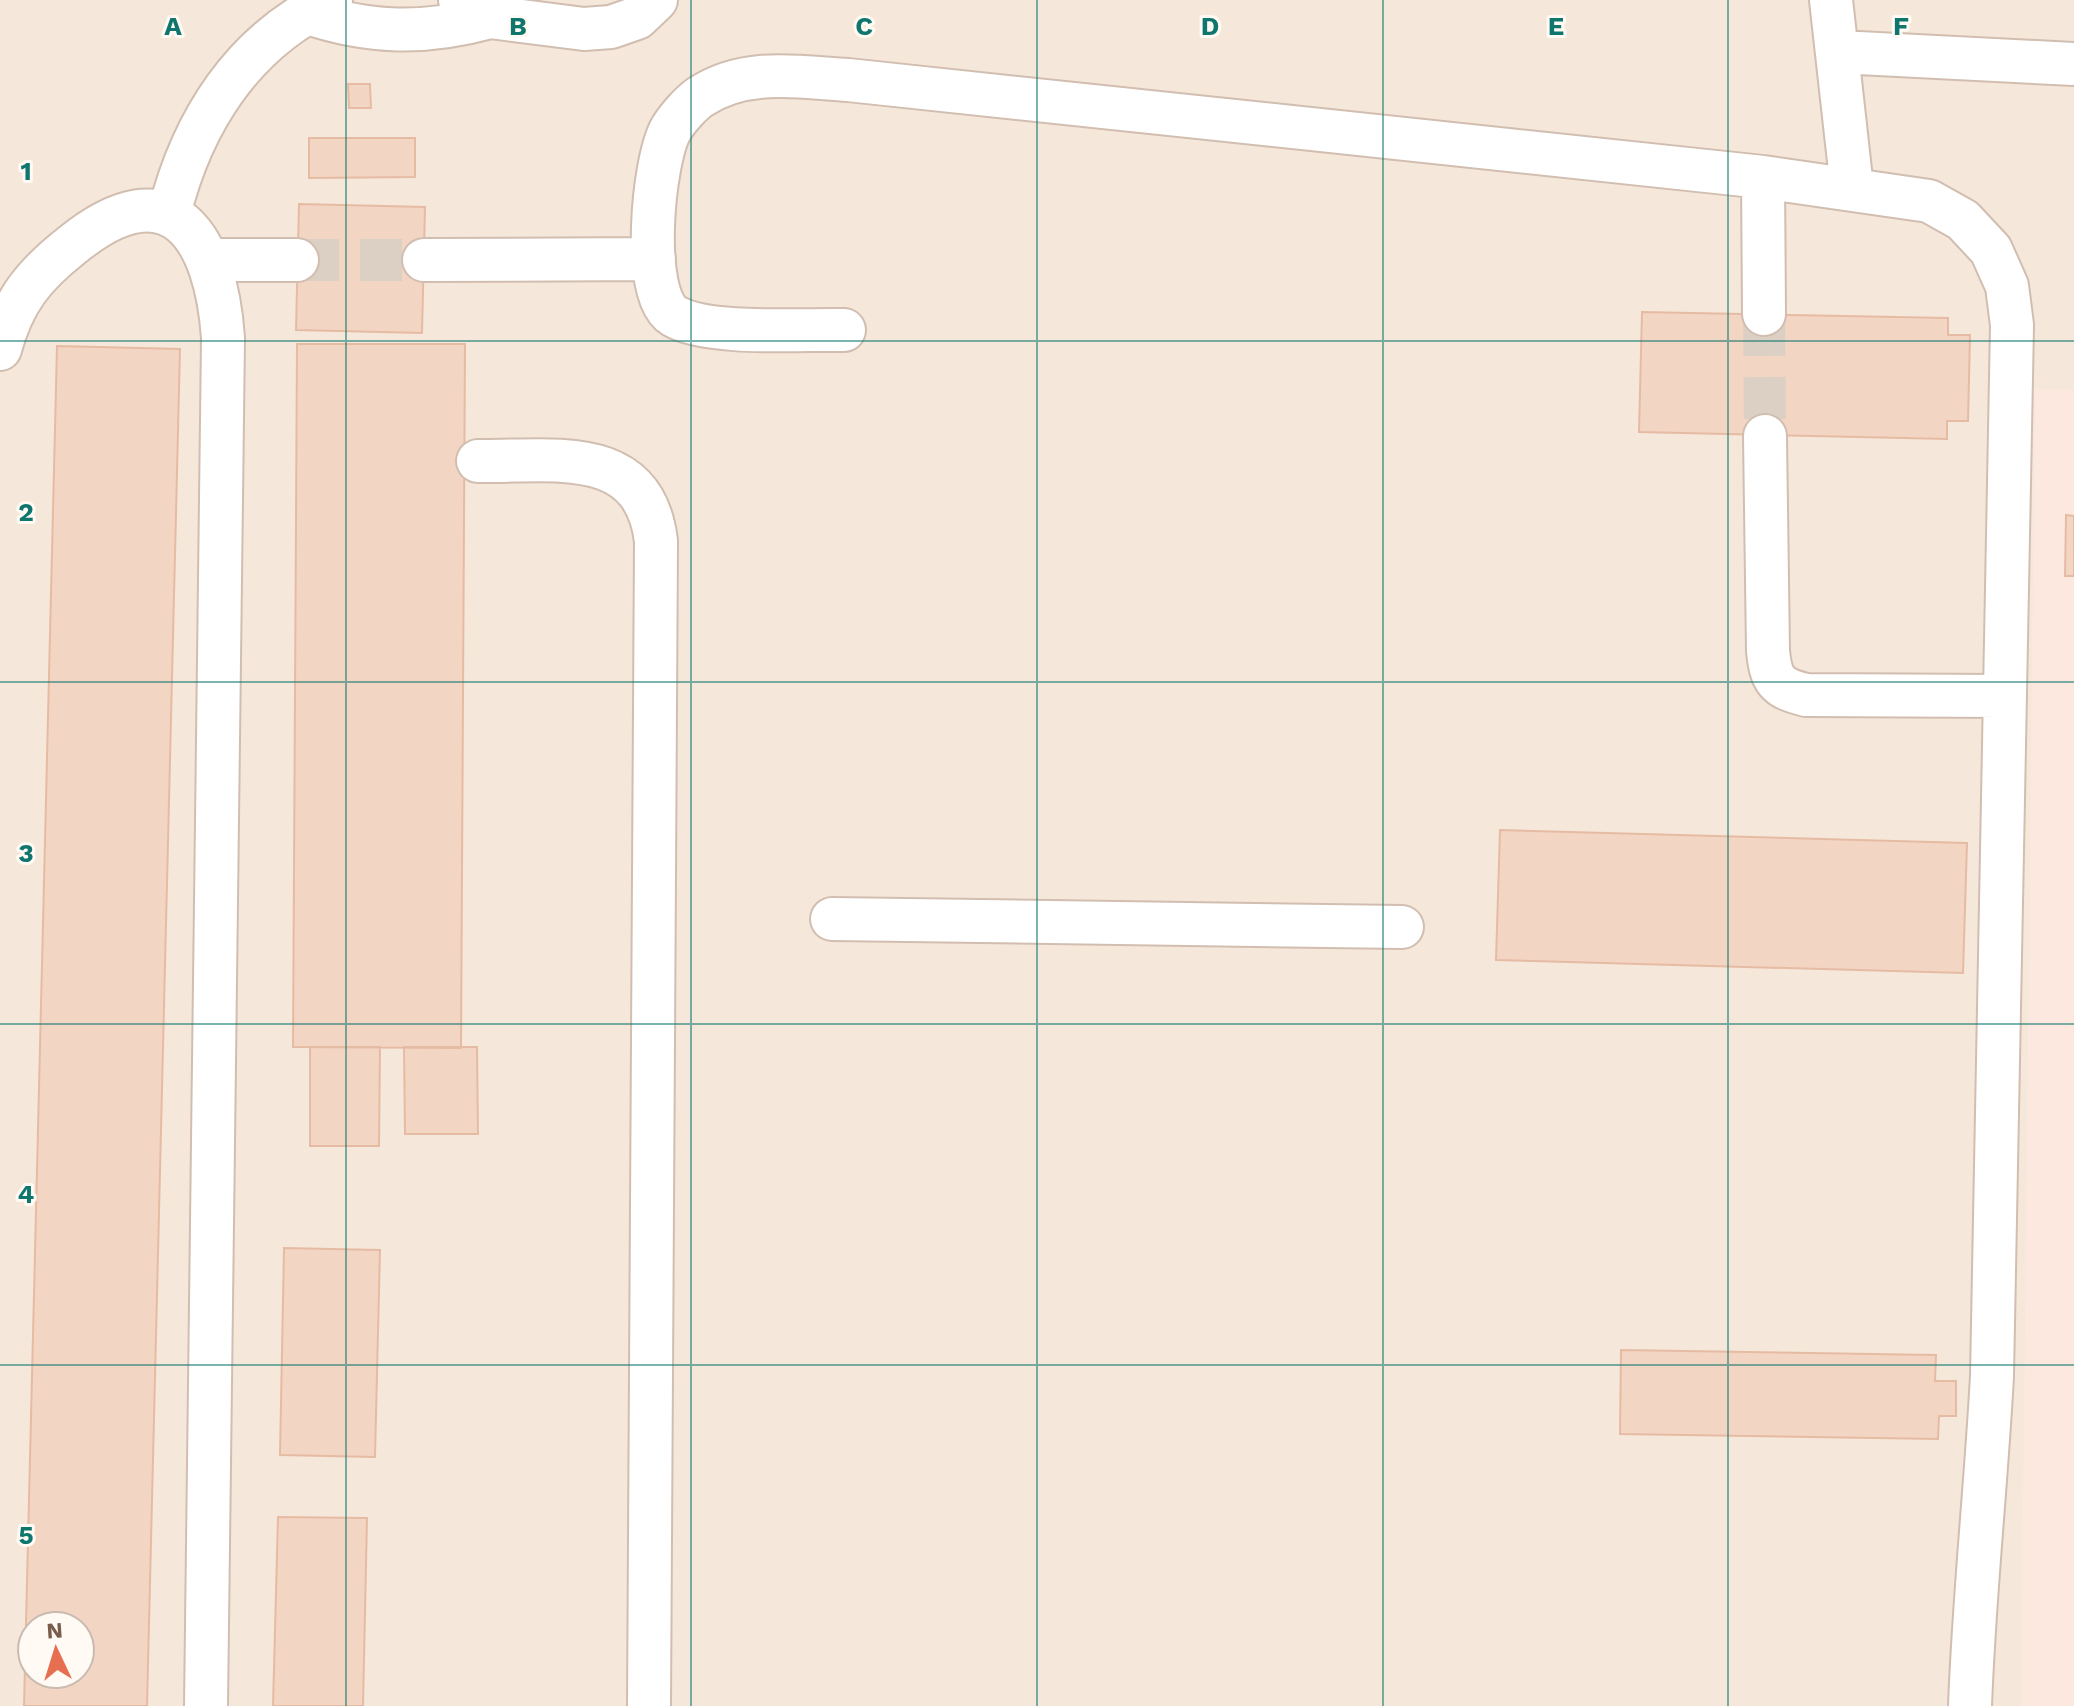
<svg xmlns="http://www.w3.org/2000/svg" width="2074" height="1706" viewBox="0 0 2074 1706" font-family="'Work Sans',sans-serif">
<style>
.residential{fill:#f5e8da;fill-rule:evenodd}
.commercial{fill:#fde8e0}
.building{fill:#f3d5c3;stroke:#e6bba3;stroke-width:2;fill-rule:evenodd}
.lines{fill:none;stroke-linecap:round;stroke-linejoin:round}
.minor-tunnel{stroke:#dcd0c4;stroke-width:42;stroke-dasharray:42 21;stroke-linecap:butt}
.minor-casing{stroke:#d1beb0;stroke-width:46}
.minor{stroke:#fff;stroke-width:42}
.grid{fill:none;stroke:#0f766e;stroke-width:2;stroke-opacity:0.55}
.grid-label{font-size:26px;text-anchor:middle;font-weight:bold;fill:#0f766e;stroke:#fffaf3;stroke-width:6;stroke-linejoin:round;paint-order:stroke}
</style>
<rect width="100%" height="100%" fill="#fdf6ec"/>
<!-- residential -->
<path class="residential" d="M0,0H2074V1706H0ZM32,1626H80V1674H32Z"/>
<!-- commercial -->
<path class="commercial" d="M2035,389L2074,390V1706H2021Z"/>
<!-- building -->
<path class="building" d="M348,84H370L371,108H349Z
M309,138H415V177L309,178Z
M299,204L425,207L422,333L296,330Z
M1642,312L1948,318V335H1970L1968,421H1947V439L1639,432Z
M297,344H465L461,1048L293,1047Z
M57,346L180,349L147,1706H24ZM32,1626H80V1674H32Z
M2066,515L2074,516V576H2065Z
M1500,830L1967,843L1963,973L1496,960Z
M310,1047H380L379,1146H310Z
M404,1047H477L478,1134H405Z
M284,1248L380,1250L375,1457L280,1455Z
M1621,1350L1936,1355L1935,1381H1956V1416H1939L1938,1439L1620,1434Z
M278,1517L367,1518L363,1706H273Z"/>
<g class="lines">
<!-- minor-tunnel -->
<path class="minor-tunnel" d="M297,260H424
M1764,314L1765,436"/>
<defs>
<path id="minor" d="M460,0L490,17L584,29L611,27L637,18L656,0
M1831,0L1852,188
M305,12C369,34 425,35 490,17
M1839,52L2074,64
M1763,177L1764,314
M169,214C192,122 242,42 331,0
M210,260H297
M424,260L654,259
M844,330C802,329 708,336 674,316C640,296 653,160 671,129C677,119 690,104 700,97C745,67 797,77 848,80L1763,177L1929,201L1963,220L1991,250L2007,286L2012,325L1992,1376C1986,1487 1974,1596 1970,1706
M0,349C13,301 33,276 71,246C171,164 216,236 223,338L206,1706
M1765,436L1768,651C1771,681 1777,688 1806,695L2005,696
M478,461C553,462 644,443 656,541L649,1706
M832,919L1402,927"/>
</defs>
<!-- minor casing -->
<use href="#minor" class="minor-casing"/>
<!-- minor -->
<use href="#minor" class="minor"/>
</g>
<!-- grid -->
<path class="grid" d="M346,0V1706M691,0V1706M1037,0V1706M1383,0V1706M1728,0V1706M0,341H2074M0,682H2074M0,1024H2074M0,1365H2074"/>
<g class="grid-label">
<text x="173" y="35">A</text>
<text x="518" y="35">B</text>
<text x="864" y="35">C</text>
<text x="1210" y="35">D</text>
<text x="1556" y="35">E</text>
<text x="1901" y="35">F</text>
<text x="26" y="180">1</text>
<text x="26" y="521">2</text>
<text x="26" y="862">3</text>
<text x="26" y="1203">4</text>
<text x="26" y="1544">5</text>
</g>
<!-- north arrow -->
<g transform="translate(56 1650) rotate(356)"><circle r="38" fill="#fffaf3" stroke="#cabbb1" stroke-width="2"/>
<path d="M0-6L14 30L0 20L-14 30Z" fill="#e76f51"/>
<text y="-12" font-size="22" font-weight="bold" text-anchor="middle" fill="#7a5c4d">N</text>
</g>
</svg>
